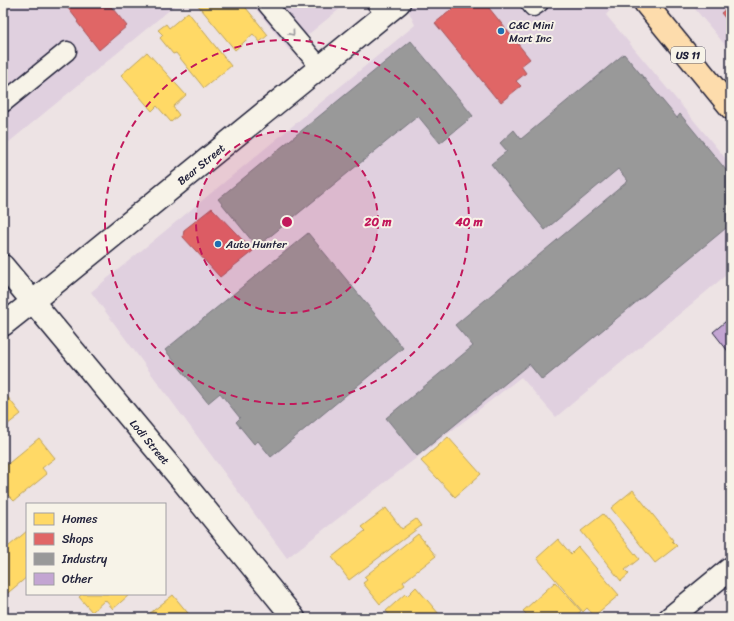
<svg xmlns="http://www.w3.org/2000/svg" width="734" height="621" viewBox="0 0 734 621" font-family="Sriracha,sans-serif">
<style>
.built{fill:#e0d0df}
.homes{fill:#ffd966;stroke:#bda259}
.shops{fill:#e06666;stroke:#a75259}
.industry{fill:#999;stroke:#75757d}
.building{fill:#c3a5d2;stroke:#22223b}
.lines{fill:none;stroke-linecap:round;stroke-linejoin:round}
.service-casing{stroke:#22223b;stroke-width:21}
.minor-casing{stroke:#22223b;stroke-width:25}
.secondary-casing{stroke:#22223b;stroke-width:25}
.primary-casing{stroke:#22223b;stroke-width:25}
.service{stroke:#f7f3e8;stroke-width:18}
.minor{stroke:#f7f3e8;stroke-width:22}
.secondary{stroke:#f7f3e8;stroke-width:22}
.primary{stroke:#fddcac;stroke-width:22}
.oneway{stroke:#97959a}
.ring{fill:none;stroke:#c2185b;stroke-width:2;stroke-dasharray:7 5}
.poi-dot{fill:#1f6fb2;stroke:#f7f3e8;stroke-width:1.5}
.labels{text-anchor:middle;stroke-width:4;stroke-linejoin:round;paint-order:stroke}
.shield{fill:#f7f3e8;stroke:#62616f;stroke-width:1}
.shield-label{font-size:10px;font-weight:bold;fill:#22223b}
.poi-label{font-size:11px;fill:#22223b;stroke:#f7f3e8;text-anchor:start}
.street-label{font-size:11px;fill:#22223b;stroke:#f7f3e8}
.centre{fill:#c2185b;stroke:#f7f3e8;stroke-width:2}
.ring-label{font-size:12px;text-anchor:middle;font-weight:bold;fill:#c2185b;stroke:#f7f3e8;stroke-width:4;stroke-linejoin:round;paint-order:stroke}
</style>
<rect width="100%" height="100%" fill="#ede3e4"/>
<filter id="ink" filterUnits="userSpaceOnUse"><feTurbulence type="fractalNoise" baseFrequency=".025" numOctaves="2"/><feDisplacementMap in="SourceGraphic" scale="8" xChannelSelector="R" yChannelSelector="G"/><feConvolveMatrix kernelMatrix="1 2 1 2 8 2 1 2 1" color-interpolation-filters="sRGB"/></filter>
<g filter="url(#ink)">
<!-- built -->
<path class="built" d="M3,3H178L3,147Z
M251,3H347L289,50Z
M405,3H616L606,15L731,165V271L556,417L521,377L287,558L91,292L415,25Z
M690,3H731V52Z"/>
<!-- homes -->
<path class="homes" d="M198,3H242L268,35L260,42L253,34L235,50L197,4Z
M188,12L231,66L204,88L176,53L173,54L160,38L163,35L158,30L166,24L169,28Z
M147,52L186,95L173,107L179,115L171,122L157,106L152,111L121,75Z
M3,391L21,414L3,428Z
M448,437L481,474L455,497L421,461Z
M39,438L55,458L42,468L47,474L14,501L8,495L3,498V468Z
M633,490L673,540L672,541L677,546L655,563L611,508Z
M386,508L402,529L416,519L421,526L349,580L332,557L365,531L361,527Z
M603,514L639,559L625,570L629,574L621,581L581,531Z
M27,531V577L3,597V551Z
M418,534L436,556L403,582L405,585L380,604L363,583L367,580L364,577Z
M558,539L571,554L578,547L619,595L594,616L587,608L583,612L537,558Z
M555,582L581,611L573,618H530L523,611Z
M416,587L439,614L434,618H392L386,611L405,594L407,596Z
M82,594H128L129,595L113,609L105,600L92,612L79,597Z
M173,595L192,618H144Z"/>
<!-- shops -->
<path class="shops" d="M64,3H108L127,26L99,50L77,22L78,21Z
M460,3H485L530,59L521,66L526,73L516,81L521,86L501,102L497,97L496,98L435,23Z
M731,5V25L721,13Z
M212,208L253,251L220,277L183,237L184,230Z"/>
<!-- industry -->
<path class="industry" d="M411,41L473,116L440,143L418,116L257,247L218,199Z
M624,54L677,118L680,114L731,176V224L542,380L529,364L417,456L386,418L473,346L455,325L628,181L618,169L545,230L491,164L507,151L500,143L514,130L521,139Z
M308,233L403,348L271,457L258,441L254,444L236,422L240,418L220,393L208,403L165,350Z"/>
<!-- building -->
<path class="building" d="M731,317V355L713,332Z"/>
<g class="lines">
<defs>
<path id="service" d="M266,3L320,67
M376,3L386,14
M530,3L533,7L539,3
M3,103L67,51"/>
<g id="minor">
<path id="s1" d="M3,266L180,478L294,618"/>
<path d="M670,618L731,568"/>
</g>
<g id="secondary">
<path id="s2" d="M3,325L32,302L399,3"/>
</g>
<path id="primary" d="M645,3L731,108"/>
</defs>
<!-- service casing -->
<use href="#service" class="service-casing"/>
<!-- minor casing -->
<use href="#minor" class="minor-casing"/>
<!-- secondary casing -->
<use href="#secondary" class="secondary-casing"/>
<!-- primary casing -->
<use href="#primary" class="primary-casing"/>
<!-- service -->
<use href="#service" class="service"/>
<!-- minor -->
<use href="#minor" class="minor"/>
<!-- secondary -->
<use href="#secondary" class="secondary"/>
<!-- primary -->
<use href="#primary" class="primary"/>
</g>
<!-- one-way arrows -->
<defs><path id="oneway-chevron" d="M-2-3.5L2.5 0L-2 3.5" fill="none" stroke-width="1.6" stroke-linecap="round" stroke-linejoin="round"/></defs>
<use class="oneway" href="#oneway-chevron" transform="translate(292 33) rotate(50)"/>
</g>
<!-- distance rings -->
<circle cx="287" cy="222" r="91" fill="#c2185b" fill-opacity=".12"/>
<g class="ring">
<circle cx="287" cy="222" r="91"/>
<circle cx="287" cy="222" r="182"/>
</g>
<!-- markers -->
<g class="poi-dot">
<circle cx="501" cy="31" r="4"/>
<circle cx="218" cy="244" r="4"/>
</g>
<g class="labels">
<!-- shield labels -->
<rect class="shield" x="671" y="47" width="34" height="16" rx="3"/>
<g class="shield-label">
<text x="688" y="59">US 11</text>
</g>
<!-- poi labels -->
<g class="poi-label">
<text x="509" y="29">C&amp;C Mini<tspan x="509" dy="13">Mart Inc</tspan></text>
<text x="226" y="248">Auto Hunter</text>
</g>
<!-- street labels -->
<g class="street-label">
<text dy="4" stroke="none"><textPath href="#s2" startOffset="255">Bear Street</textPath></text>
<text dy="4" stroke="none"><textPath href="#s1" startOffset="229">Lodi Street</textPath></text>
</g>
</g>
<circle cx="287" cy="222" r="6" class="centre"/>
<g class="ring-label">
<text x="378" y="226">20 m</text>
<text x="469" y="226">40 m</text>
</g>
<!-- margin -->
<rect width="734" height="621" fill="none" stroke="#f7f3e8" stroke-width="16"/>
<rect x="8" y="8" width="718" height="605" fill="none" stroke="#22223b" stroke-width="1.5" filter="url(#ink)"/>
<!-- legend -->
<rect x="26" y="503" width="140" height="92" fill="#f7f3e8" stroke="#a29fa3"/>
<rect x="34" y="513" width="20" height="12" fill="#ffd966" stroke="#a29fa3"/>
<text x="62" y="523" font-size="12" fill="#22223b">Homes</text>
<rect x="34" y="533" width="20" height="12" fill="#e06666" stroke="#a29fa3"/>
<text x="62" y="543" font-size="12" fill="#22223b">Shops</text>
<rect x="34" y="553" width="20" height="12" fill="#999999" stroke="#a29fa3"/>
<text x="62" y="563" font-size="12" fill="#22223b">Industry</text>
<rect x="34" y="573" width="20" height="12" fill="#c3a5d2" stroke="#a29fa3"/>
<text x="62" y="583" font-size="12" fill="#22223b">Other</text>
</svg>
